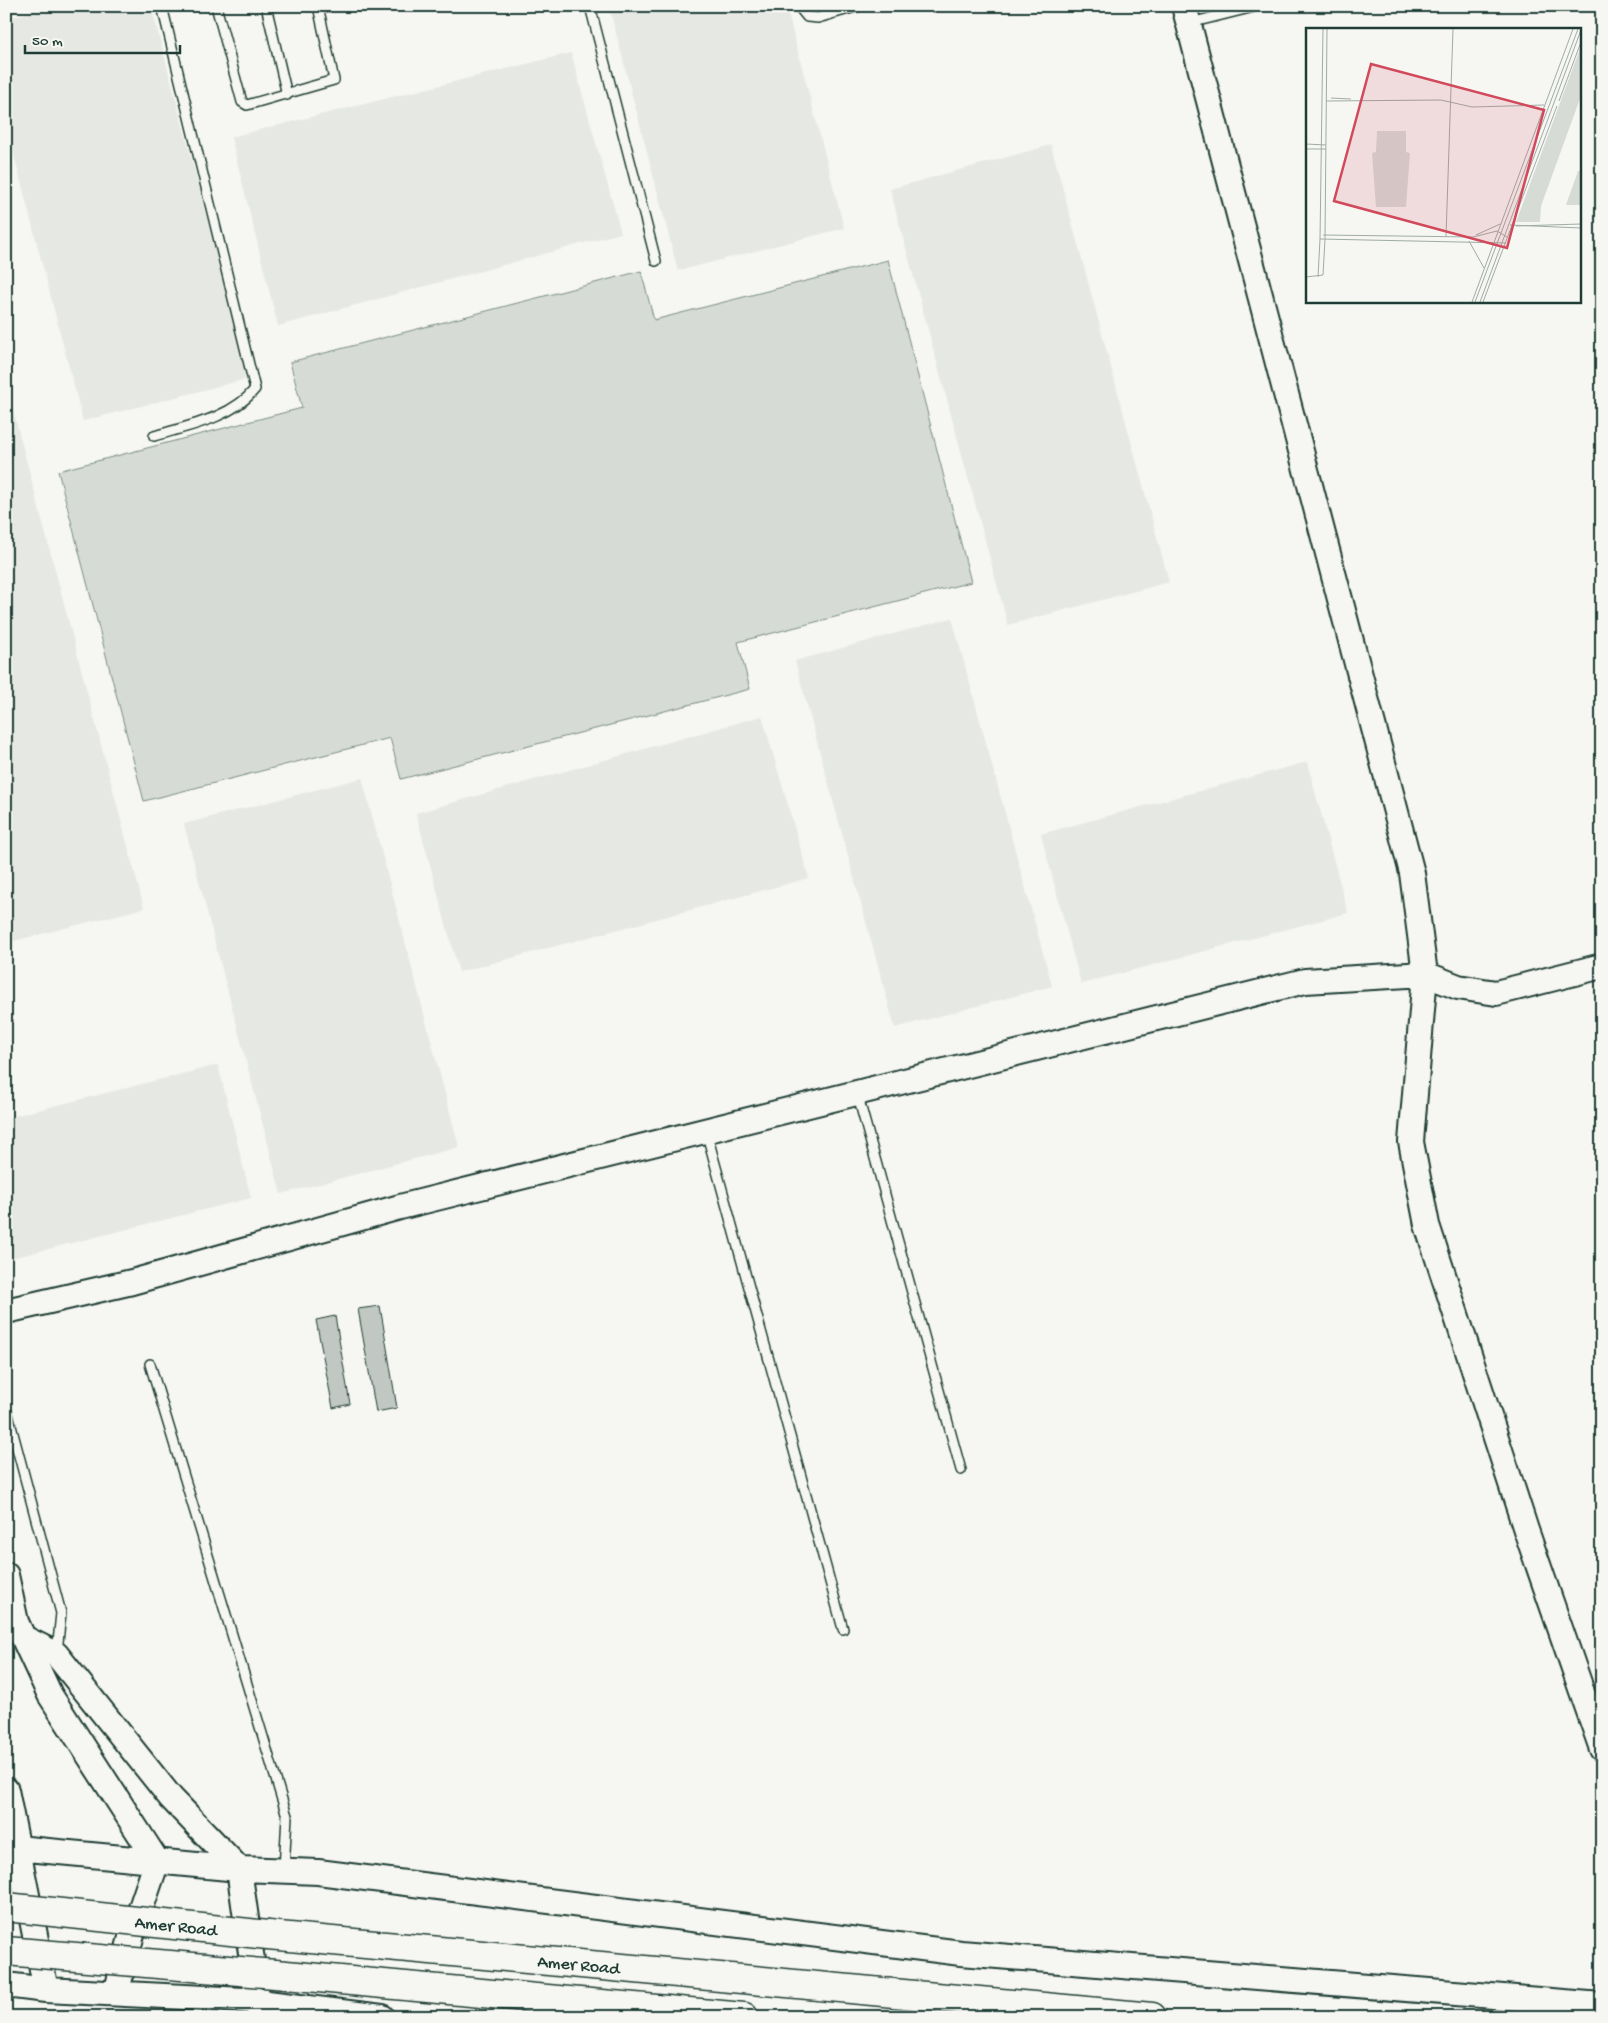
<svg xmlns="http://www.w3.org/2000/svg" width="1608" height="2023" viewBox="0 0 1608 2023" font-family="'Gochi Hand',sans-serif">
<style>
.built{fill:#e6e8e4}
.green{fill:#d6dbd6;stroke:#7a8c85}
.building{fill:#c1c8c3;stroke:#1f3d34}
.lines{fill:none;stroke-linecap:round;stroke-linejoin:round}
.lane-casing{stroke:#1f3d34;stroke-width:12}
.secondary-casing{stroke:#1f3d34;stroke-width:28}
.highway-casing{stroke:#1f3d34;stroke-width:31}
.lane{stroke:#f6f6f2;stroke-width:9}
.secondary{stroke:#f6f6f2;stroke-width:24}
.highway{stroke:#f6f6f2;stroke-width:28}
.highway-bridge-casing{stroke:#1f3d34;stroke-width:31;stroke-linecap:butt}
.highway-bridge{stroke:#f6f6f2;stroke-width:28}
.labels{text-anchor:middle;stroke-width:5;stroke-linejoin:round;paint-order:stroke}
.street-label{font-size:18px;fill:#1f3d34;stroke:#f6f6f2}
.inset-road{fill:none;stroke:#a0aca6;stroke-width:1}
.view{fill:#d1495b;fill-opacity:0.15;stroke:#d1495b;stroke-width:2.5}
.inset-edge{fill:none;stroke:#1f3d34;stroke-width:2.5}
</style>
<rect width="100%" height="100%" fill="#f6f6f2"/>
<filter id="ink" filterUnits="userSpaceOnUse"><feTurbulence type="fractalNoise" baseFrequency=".02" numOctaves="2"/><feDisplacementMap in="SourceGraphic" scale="10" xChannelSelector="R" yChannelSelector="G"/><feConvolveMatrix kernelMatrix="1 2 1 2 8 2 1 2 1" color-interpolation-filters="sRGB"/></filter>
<g filter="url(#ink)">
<!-- built -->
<path class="built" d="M51,6H151L250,378L83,421L6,124V19Z
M609,6H786L844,228L678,271Z
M571,53L621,233L278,326L231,137Z
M1051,145L1169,582L1008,625L890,189Z
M8,391L144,908L6,943V392Z
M952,618L1052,986L895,1028L795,661Z
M762,716L809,878L459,972L416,813Z
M1307,762L1348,913L1081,984L1041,834Z
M362,778L459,1147L281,1194L184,824Z
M218,1065L251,1198L12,1258L6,1237V1118Z"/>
<!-- green -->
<path class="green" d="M888,260L971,582L738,642L750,689L401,779L390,738L144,801L58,471L302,408L290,362L641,271L654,320Z"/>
<!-- building -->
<path class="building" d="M380,1306L397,1408L376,1412L358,1309Z
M335,1316L350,1404L333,1408L316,1320Z"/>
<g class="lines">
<defs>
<path id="lane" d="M216,6L242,102L247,105L334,80L318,6
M266,6L287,95
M590,6L656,261
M798,6L807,17L818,18L859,6
M1190,23L1258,6
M154,436C188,426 232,418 255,389L162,6
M857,1093L961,1470
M706,1131L843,1629
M150,1364L287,1816L284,1870
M6,1407L61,1613L57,1652"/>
<path id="secondary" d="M1184,6L1412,873L1425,974L1411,1142L1427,1225L1526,1530L1602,1749
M6,1311L132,1282L400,1207L1305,981L1425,974L1458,987L1496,993L1602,966
M6,1575L16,1622L50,1695L157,1861L132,1934L116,1993
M24,1638L56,1654L171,1798L239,1869L260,2017
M6,1790L46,1990
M6,1847L239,1869L318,1872L961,1953L1602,2005
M6,1985L46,1990L244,2000L382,2017"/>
<g id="highway">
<path id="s1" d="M268,1935L1152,2017"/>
<path d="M275,1974L744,2017"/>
</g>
</defs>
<!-- lane casing -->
<use href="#lane" class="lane-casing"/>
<!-- secondary casing -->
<use href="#secondary" class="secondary-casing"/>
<!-- highway casing -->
<use href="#highway" class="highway-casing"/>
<!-- lane -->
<use href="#lane" class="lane"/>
<!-- secondary -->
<use href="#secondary" class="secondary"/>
<!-- highway -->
<use href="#highway" class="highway"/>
<defs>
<g id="highway-bridge">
<path id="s2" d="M6,1907L268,1935"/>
<path d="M6,1951L275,1974"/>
</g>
</defs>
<!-- highway-bridge casing -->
<use href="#highway-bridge" class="highway-bridge-casing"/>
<!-- highway-bridge -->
<use href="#highway-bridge" class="highway-bridge"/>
</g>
</g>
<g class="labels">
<!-- street labels -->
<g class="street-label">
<text dy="6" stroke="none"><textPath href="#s2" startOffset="171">Amer Road</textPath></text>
<text dy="6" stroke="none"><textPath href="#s1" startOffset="312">Amer Road</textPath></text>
</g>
</g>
<!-- overview -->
<g transform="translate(1306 28)">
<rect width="275" height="275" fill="#f6f6f2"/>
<path d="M275,18V68L235,178L234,194H210ZM71,103H100V124L104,125L100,179H70L66,125L70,124ZM272,143H275V177H260Z" fill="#d6dbd6"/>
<path class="inset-road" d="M17,1L14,211L200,215M25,70L45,71M20,73L135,72L166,79L238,77M253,73L275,14M0,116L20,117M0,121H20M204,197L275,200M210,198L275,196M17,207L167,209L191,203L201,209M170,207L194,196M140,208L147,1M19,211L21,1M163,213L178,240M0,249L17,247L19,211M12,249L14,211M166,274L267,1M169,274L272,1M174,274L275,2M177,274L251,78"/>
<path class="view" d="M65,36L238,82L201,220L28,173Z"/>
<rect width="275" height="275" class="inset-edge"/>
</g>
<!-- margin -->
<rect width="1608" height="2023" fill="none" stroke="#f6f6f2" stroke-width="25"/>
<rect x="12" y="12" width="1583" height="1998" fill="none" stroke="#1f3d34" stroke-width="2" filter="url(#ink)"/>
<!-- scale -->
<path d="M25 45v8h155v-8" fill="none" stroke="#1f3d34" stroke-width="2.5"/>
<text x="32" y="45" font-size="15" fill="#1f3d34" stroke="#f6f6f2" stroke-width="4" paint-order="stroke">50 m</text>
</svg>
